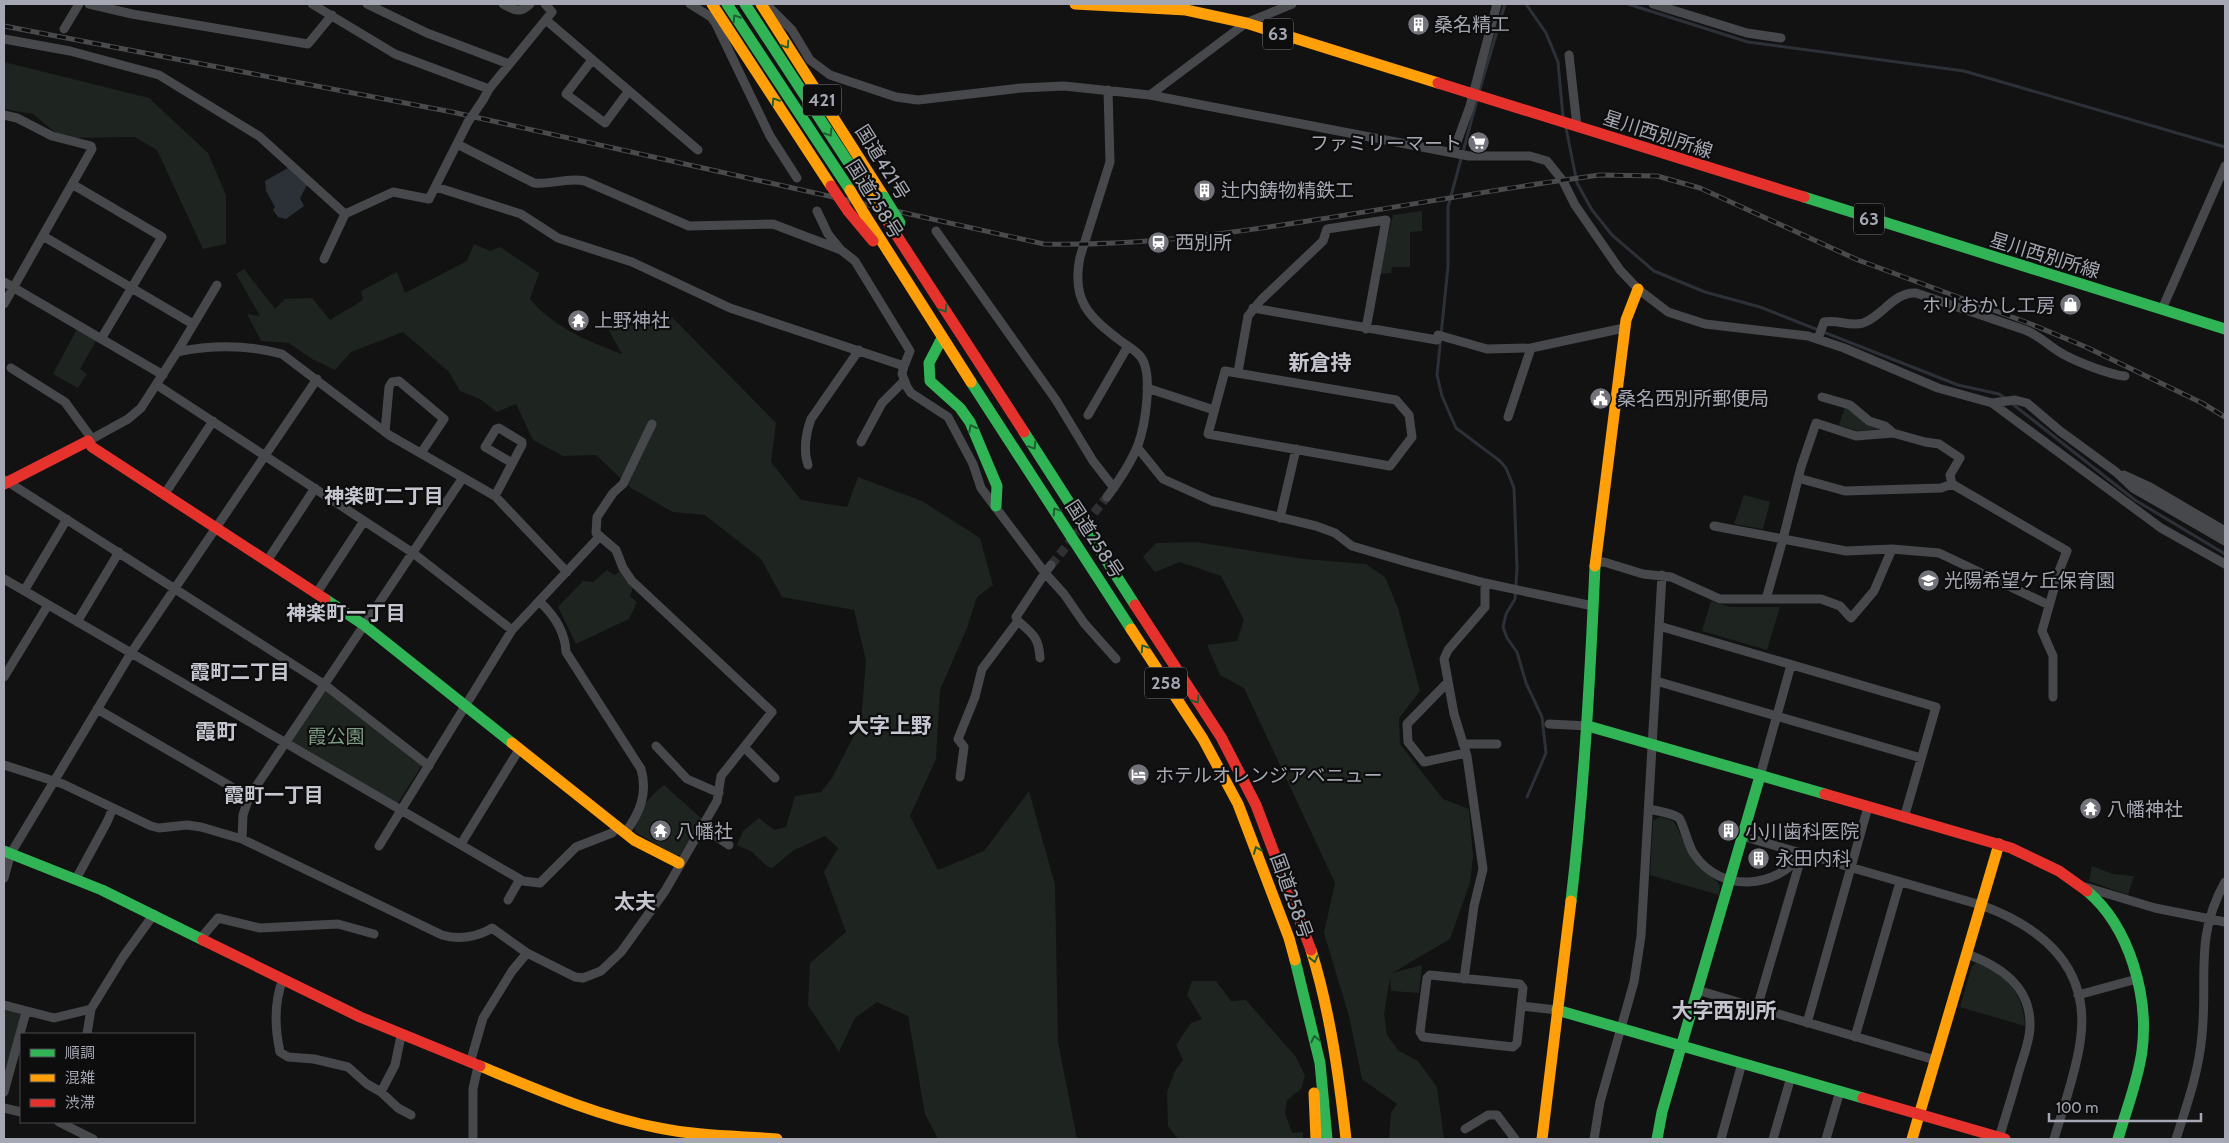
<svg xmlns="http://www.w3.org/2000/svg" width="2229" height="1143" viewBox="0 0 2229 1143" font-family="Cabin,'Noto Sans JP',sans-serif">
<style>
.green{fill:#1e2420}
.water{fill:#2c3138}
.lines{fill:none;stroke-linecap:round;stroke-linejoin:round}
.stream{stroke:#2c3138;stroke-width:3}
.street-tunnel{stroke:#2f3033;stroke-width:9;stroke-dasharray:9 4.5;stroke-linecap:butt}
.street{stroke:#47484b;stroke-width:9}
.fast{stroke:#30b455;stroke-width:11}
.slow{stroke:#ff9f0a;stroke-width:11}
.jam{stroke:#e5322d;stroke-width:11}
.rail-casing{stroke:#494a4c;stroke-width:5}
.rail{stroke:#0d0d0e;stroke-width:3;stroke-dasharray:9;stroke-linecap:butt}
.street-bridge{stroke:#47484b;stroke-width:9}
.fast-bridge{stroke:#30b455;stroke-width:11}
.slow-bridge{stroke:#ff9f0a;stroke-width:11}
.jam-bridge{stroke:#e5322d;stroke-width:11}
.oneway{stroke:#1e6032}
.labels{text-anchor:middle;stroke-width:4.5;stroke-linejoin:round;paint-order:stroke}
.shield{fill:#0d0d0e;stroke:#777981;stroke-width:1}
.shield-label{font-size:18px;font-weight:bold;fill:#a5a7b2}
.poi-label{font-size:19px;fill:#a5a7b2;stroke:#0d0d0e;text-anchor:start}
.street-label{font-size:19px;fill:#a5a7b2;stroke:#0d0d0e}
.park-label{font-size:19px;fill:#7d9b83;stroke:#0d0d0e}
.neighbourhood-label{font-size:20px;font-weight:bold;fill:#c5c6cf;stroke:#0d0d0e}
.quarter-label{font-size:21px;font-weight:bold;fill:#c5c6cf;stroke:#0d0d0e}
</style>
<rect width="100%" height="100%" fill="#121213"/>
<!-- green -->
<path class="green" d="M4,62L149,98L208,153L226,195V244L203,249L157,150L135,137L62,138L33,114L4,109Z
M1422,211V231L1410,232V267H1392L1391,273L1379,274L1393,215Z
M474,244L490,251L500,247L539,273L530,299C553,327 589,342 622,354L608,329L668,313L776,423L771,462L801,500L847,507L858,477L922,501L980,538L993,585L977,597L967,628L940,690L936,759L910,816L938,870L984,851L1029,791L1055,885L1058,1042L1077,1139H938L925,1114L908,1016L877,1002L855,1018L839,1052L808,1005L810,963L846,932L824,872L838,848L825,836L794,850L772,868L768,867L752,852L737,845L743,831L759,818L774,830L786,827L795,796L821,792L832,778L861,722L866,660L854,610L782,597L761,559L705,515L673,512L631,488L596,455L563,456L533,440L516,404L497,412L480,399L460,391L449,372L403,332L351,352L335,370L312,359L289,343L261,341L247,314L260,316L236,274L244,269L275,309L285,299L312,298L330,320L363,300L361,291L397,272L405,293L467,261Z
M77,329L97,339L80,369L87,374L78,388L53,374Z
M1845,407H1848L1867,423L1880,429L1857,431L1839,425Z
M1744,495L1770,502L1763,529L1734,524Z
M1196,542L1304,559L1366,564L1385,577L1398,608L1420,691L1399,718L1400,744L1443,799L1469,809L1473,857L1470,883L1450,939L1392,973L1422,965L1419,993L1391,991L1390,978L1384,1014L1387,1035L1399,1051L1418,1061L1437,1087L1444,1139H1389L1391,1113L1397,1104L1362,1079L1349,1016L1324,933L1335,883L1244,688L1220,675L1207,645L1237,641L1244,620L1221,576L1180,562L1155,572L1143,557L1156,543Z
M607,570L614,575L621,571L633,588L630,596L637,602L629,619L576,644L558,607L583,581L593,582Z
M1711,601L1730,607H1780L1767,650L1702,631Z
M323,689L422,765L396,806L289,743Z
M664,785L702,819L681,854L677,856L635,832C634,812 650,797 664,785Z
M1659,817C1663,818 1670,819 1674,822C1676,823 1688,855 1695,862C1702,871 1715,876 1720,886L1719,895L1650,875L1653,821Z
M2092,866L2113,874L2134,876L2128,895L2089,881Z
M1977,962C2007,977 2023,991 2025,1026L1960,1007L1972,966Z
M1192,981H1216L1231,1001L1246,1000L1296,1057L1305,1076L1301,1089L1287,1100L1285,1113L1292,1133L1303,1132V1139H1178L1168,1126L1167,1092L1175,1071L1183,1060L1176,1045L1191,1023L1202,1019L1187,995Z
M4,1008L19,1013L21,1017L4,1080Z"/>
<!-- water -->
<path class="water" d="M288,168L307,185L300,198L304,206L286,219L278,217L273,210L275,207L266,191L265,181Z"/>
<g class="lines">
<!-- stream -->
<path class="stream" d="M1526,4L1546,33L1558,62L1563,117
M1628,4L1748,42L1964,71L2225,147
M1479,92L1505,4
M1477,100L1448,207V266L1437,375L1442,396L1456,428L1500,461L1506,468L1514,488L1517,568L1515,599L1506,614L1503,627L1507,638L1517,652L1526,683L1542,717L1546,753L1527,797
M1566,128L1577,183L1592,210L1612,235L1654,271L1705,292L1760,307L1958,385L1999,394L2005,398
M2010,402L2135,500L2225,554"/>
<!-- street-tunnel -->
<path class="street-tunnel" d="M1051,565L1107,497"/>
<!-- street -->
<path class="street" d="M89,4L132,14L308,44L332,15
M312,4L395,54L489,89
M367,4L427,33L509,64
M503,4C514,10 520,14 530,4
M690,4L711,17L716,24L770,136L797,178
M1653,4L1747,33L1781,38
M768,6L792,30L810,60L830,75L896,97L918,100L1021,88L1064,86L1150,95L1469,156H1530L1547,161L1563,181L1575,205L1620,270L1638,289L1668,312L1705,324L1808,336L1844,348L1938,388L1992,403L2161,528L2225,564
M546,20L698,150
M64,29L79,4
M4,39L70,51L159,75L259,136L345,214
M1569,55L1577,126
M592,60L566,94L605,123L628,92
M1150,95L1246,23L1292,4
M483,100L489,89L552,12L545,4
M4,115L17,118L52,136L91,146L92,149L4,304
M457,144L534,183C551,185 567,177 585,181L689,226L773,224L841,250
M1453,153L1470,106L1497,4
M72,184L162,237L101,339
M436,187L521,214L558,238L632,262L730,308L904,366L902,374L907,387L911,393L948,417L973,464L981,488L1045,573L1051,565
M817,211L828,234L841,250L855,261L910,351L904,366
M936,231L1056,400L1093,461L1114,488
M43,236L193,324
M324,259L345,214L393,192L429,199L468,122
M4,282L163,375
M1253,308L1437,340
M2162,309L2225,166
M1438,335L1487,349L1531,348L1624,328
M1818,339L1824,322C1837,319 1850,327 1863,323C1883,316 1893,292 1916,293L2025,330C2038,335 2047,344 2058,351C2071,360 2110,375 2125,376
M177,352L217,285
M11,368L65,402L92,439
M1225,371L1396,400L1409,415L1412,437L1390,466L1208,434Z
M1238,372L1248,316L1261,300L1323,241L1327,229L1386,220L1366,329
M157,385L413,553L512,630
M1147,388L1214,410
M1822,397L1850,405L1869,421L1885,426L1893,433
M1992,403L2015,400L2027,403L2060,431L2116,472L2133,488L2225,541
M1088,415L1128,346
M1508,417L1531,348
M385,432L389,387L392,382L399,381L444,419L421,453
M88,441L128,419L141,408L177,352C211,345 248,345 282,354L389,435L495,496L567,572
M861,442L882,403L904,381
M1137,447L1163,479L1212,501L1316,526L1335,533L1352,546L1410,563L1485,583L1593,606
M808,465C803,451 806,432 811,419L859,350
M2124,475L2148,486L2225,531
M1798,478L1845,491L1941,488L1952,484L2067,551L2059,571L2042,631L2053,656V697
M5,480L325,685L429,766
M164,495L213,421
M495,496L522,445V442L499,428L496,429L485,447L512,463
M1107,497C1118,482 1131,463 1138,445C1145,426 1154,372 1140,356C1135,350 1128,346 1122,342C1089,317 1071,301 1080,257L1110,162L1108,90
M1280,518L1296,449
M1714,526L1783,539L1801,467L1816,423L1856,436L1893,433L1925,442L1939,444L1960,458L1950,475L1952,484
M267,561L315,488
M1595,562H1604L1643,574L1671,577L1720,599H1821L1840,606L1851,618L1874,591L1892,549
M4,579L523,881L540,883L576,847L612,833L618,826
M24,591L67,519
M316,594L364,521
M1766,599L1783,539L1846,551L1892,549L1939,553L2049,605
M540,602C554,615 565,632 566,652L641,769C648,793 640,813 625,833
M1018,621C1033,634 1039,638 1040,658
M77,622L119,552
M1659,626L1936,707L1904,818
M4,677L48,605
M1656,681L1921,758
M1447,683L1407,724L1408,742L1424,762L1466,753
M97,709L249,797
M1549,724L1588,726
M1463,744H1497
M656,746L687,779L719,793
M744,747L775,778
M4,765L63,784L151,826L159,828L187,825L201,827L242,839L442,935C458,940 478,937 492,928L527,953
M1760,776L1791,665
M960,777L964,747L958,739L975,697L982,669L1018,621L1016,617L1045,573L1064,594L1084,623L1116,659
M1649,809C1657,811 1673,813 1679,818C1683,822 1688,846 1694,854C1721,894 1776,889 1803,853
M701,826L729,845
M1742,836L1981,905C2044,928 2092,969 2080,1043C2075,1076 2063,1108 2054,1139
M242,839L243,815L249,797L462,479
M461,844L520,748
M379,846L512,630L600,536
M4,878L11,853L131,653L317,379
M76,879L107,822L113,808
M2085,887L2155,908L2225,922
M508,900L520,879
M201,938L218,918L260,928L338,924L374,934
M1967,954C2000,966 2031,986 2030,1026C2030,1041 2023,1057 2019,1071C2013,1093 2006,1115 1999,1138
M1430,975L1520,984L1523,988L1517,1043L1513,1047L1423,1037L1420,1032L1427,978Z
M283,979C274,1002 275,1029 280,1052L288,1057L314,1059L348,1067L367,1084L381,1092L398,1108L411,1115
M1464,979L1474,906L1483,869L1467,756L1454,714L1444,659L1448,650L1485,607V583
M1697,990L1935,1060
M2078,995L2137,979
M4,1005L54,1018L91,1009L123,957L154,914
M1521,1006L1557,1010
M1757,1008L1801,858
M1807,1023L1868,807
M87,1034L91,1009
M1855,1037L1900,882
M470,1063L483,1018L512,971L527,953L575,977L583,978L601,971L621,952L665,891L717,801L721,776L772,712L632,581L623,568L616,550L596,533L597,517L613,493L623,484L652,424
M4,1092L26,1012
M381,1092L395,1065L401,1036
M4,1108L21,1112
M59,1122L93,1139
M1465,1129L1488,1115H1497L1515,1139
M473,1139V1089L478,1066
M1594,1139L1600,1102L1634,982L1641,936L1662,575
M1721,1139L1742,1063
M1773,1139L1791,1077
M1826,1139L1840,1091
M2176,1139C2187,1105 2199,1071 2202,1035C2208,978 2194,937 2225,882"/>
<!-- fast -->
<path class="fast" d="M727,4L850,190
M745,4L869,194
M1804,197L2225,329
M942,338L929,363L930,381L960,408L970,422L997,486L996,506
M971,382L1131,629
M1024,432L1135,605
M325,599L364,625L512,743
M1588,726L1825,794
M4,851L102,890L203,940
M2087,891C2130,927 2149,997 2142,1051C2138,1081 2126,1110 2118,1139
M1571,901C1584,790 1590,679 1595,566
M1295,960L1320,1063L1327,1139
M1557,1010L1863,1098
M1657,1139L1662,1112L1760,776"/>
<!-- slow -->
<path class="slow" d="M712,4L831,186
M761,4L884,197
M1075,4L1186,10L1246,23L1438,83
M865,215L971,382
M1595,566L1626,320L1638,289
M1131,629L1203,739L1238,804L1289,938L1295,960
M512,743L634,840L679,863
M1311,950C1330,1011 1339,1076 1346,1139
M480,1066C538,1090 597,1116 659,1128C698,1136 738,1136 777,1139
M1314,1093L1316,1139
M1542,1139L1571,901
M1912,1139L1999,844"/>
<!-- jam -->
<path class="jam" d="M1438,83L1804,197
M848,211L873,241
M886,219L1024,432
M4,484L88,441L92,447L325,599
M1135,605L1221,737L1256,805L1311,950
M1825,794L2011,848L2059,871L2087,891
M203,940L360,1017L480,1066
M1863,1098L2005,1139"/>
<defs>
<path id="rail" d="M4,26L452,112L1044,244C1133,246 1220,235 1308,221C1405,206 1502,188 1600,175L1657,176L1700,188L1858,260L2031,324L2086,347L2202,403L2225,417"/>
</defs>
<!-- rail casing -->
<use href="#rail" class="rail-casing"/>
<!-- rail -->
<use href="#rail" class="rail"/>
<!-- street-bridge -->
<path class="street-bridge" d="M468,122L483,100"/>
<!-- fast-bridge -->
<path class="fast-bridge" d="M884,197L900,223"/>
<!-- slow-bridge -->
<path class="slow-bridge" d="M850,190L865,215
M869,194L886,219"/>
<!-- jam-bridge -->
<path class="jam-bridge" d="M831,186L848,211"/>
</g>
<!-- one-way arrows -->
<defs><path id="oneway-chevron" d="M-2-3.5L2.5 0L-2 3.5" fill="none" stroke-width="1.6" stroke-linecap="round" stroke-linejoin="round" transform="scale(1.25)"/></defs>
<g class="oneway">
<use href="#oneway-chevron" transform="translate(736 18) rotate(-123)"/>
<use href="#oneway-chevron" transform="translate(786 45) rotate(57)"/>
<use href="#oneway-chevron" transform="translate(775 101) rotate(-123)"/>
<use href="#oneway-chevron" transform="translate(829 133) rotate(57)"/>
<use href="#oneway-chevron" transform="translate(944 309) rotate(57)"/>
<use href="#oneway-chevron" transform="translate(972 428) rotate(-117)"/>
<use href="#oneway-chevron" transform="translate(1033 446) rotate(57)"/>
<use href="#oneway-chevron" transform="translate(1056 511) rotate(-123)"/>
<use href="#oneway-chevron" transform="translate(1144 648) rotate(-123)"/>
<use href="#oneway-chevron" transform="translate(1196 700) rotate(57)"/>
<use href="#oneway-chevron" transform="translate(1257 850) rotate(-112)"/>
<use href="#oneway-chevron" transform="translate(1314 959) rotate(76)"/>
<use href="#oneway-chevron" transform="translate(1315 1039) rotate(-103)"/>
</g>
<!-- icons -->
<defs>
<symbol id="building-disc" viewBox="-11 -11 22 22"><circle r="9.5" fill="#72737a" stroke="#0d0d0e"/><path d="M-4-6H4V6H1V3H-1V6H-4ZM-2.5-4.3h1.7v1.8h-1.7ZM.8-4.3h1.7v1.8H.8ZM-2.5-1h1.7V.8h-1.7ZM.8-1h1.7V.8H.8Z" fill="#fff"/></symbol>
<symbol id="supermarket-disc" viewBox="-11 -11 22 22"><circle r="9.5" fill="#72737a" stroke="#0d0d0e"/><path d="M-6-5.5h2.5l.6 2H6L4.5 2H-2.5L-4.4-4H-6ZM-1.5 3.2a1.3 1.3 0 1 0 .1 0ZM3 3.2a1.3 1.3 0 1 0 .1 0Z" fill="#fff"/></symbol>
<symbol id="station-disc" viewBox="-11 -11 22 22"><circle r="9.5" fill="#72737a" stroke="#0d0d0e"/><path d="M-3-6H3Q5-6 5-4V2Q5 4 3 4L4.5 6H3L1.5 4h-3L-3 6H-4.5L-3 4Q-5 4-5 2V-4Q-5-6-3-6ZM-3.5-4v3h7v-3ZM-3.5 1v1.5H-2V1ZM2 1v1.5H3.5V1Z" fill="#fff"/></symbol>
<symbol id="shop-disc" viewBox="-11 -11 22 22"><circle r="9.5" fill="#72737a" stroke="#0d0d0e"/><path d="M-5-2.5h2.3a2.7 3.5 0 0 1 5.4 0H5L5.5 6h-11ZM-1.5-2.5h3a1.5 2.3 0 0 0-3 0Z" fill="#fff"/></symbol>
<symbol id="temple-disc" viewBox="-11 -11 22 22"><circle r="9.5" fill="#72737a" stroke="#0d0d0e"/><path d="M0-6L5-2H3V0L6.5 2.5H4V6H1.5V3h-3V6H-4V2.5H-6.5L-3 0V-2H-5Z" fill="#fff"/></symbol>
<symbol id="civic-disc" viewBox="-11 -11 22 22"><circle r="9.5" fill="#72737a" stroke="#0d0d0e"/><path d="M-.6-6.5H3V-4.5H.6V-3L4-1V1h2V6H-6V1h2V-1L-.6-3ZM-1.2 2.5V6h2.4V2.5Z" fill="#fff"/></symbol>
<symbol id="school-disc" viewBox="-11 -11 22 22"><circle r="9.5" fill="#72737a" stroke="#0d0d0e"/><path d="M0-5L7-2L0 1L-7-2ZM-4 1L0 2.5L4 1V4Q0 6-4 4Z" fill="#fff"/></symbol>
<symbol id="hotel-disc" viewBox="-11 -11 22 22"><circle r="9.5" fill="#72737a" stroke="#0d0d0e"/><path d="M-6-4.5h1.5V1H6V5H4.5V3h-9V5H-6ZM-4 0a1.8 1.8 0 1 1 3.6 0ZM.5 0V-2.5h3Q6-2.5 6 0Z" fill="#fff"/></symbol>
</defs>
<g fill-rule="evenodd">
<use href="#building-disc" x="1406" y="12" width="25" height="25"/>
<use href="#supermarket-disc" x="1466" y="130" width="25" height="25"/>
<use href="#building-disc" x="1192" y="178" width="25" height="25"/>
<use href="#station-disc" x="1146" y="230" width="25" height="25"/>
<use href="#shop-disc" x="2058" y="292" width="25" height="25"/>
<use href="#temple-disc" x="566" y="308" width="25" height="25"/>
<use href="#civic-disc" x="1588" y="386" width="25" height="25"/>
<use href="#school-disc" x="1916" y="568" width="25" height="25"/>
<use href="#hotel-disc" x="1126" y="762" width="25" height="25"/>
<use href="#temple-disc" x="2078" y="796" width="25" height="25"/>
<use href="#temple-disc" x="648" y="818" width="25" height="25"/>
<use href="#building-disc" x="1716" y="818" width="25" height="25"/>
<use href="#building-disc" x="1746" y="846" width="25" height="25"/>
</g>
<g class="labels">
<!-- shield labels -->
<g class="shield">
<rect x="1263" y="18.5" width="30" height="31" rx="4"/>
<rect x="803" y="84.5" width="38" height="31" rx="4"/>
<rect x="1854" y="203.5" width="30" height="31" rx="4"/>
<rect x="1145" y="667.5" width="42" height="31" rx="4"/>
</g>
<g class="shield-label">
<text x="1278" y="40">63</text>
<text x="822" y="106">421</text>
<text x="1869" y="225">63</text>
<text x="1166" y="689">258</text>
</g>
<!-- poi labels -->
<g class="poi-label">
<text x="1434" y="31">桑名精工</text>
<text x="1462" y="150" text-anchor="end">ファミリーマート</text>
<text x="1221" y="197">辻内鋳物精鉄工</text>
<text x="1175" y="249">西別所</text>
<text x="2055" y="312" text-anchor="end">ホリおかし工房</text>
<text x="594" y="327">上野神社</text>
<text x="1617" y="405">桑名西別所郵便局</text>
<text x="1944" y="587">光陽希望ケ丘保育園</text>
<text x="1155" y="782">ホテルオレンジアベニュー</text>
<text x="2107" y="816">八幡神社</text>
<text x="676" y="838">八幡社</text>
<text x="1745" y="838">小川歯科医院</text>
<text x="1775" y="865">永田内科</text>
</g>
<!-- street labels -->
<g class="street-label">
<text transform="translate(1658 134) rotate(18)" y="7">星川西別所線</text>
<text transform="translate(883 162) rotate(58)" y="7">国道421号</text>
<text transform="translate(875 199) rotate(58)" y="7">国道258号</text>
<text transform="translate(2045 255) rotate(17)" y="7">星川西別所線</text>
<text transform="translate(1095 539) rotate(57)" y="7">国道258号</text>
<text transform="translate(1292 896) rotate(70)" y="7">国道258号</text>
</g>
<!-- park labels -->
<g class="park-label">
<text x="336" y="743">霞公園</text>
</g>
<!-- neighbourhood labels -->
<g class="neighbourhood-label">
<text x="384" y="503">神楽町二丁目</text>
<text x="346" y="620">神楽町一丁目</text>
<text x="240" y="679">霞町二丁目</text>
<text x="274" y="802">霞町一丁目</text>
</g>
<!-- quarter labels -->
<g class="quarter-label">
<text x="1320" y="370">新倉持</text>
<text x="890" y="733">大字上野</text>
<text x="216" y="739">霞町</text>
<text x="635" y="909">太夫</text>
<text x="1724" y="1018">大字西別所</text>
</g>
</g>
<!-- border -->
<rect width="2229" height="1143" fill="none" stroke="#a5a7b2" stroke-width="10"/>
<!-- legend -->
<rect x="20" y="1033" width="175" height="90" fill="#0d0d0e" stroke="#4a4b50"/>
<rect x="30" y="1049" width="25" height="8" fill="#30b455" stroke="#4a4b50"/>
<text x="65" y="1058" font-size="15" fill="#a5a7b2">順調</text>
<rect x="30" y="1074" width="25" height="8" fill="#ff9f0a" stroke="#4a4b50"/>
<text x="65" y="1083" font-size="15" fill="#a5a7b2">混雑</text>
<rect x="30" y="1099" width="25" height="8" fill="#e5322d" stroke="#4a4b50"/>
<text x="65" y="1108" font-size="15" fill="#a5a7b2">渋滞</text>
<!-- scale -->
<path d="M2049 1113v8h152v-8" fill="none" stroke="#a5a7b2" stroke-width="2.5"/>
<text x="2056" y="1113" font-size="15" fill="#a5a7b2" stroke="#0d0d0e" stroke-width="4" paint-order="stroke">100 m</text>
</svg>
